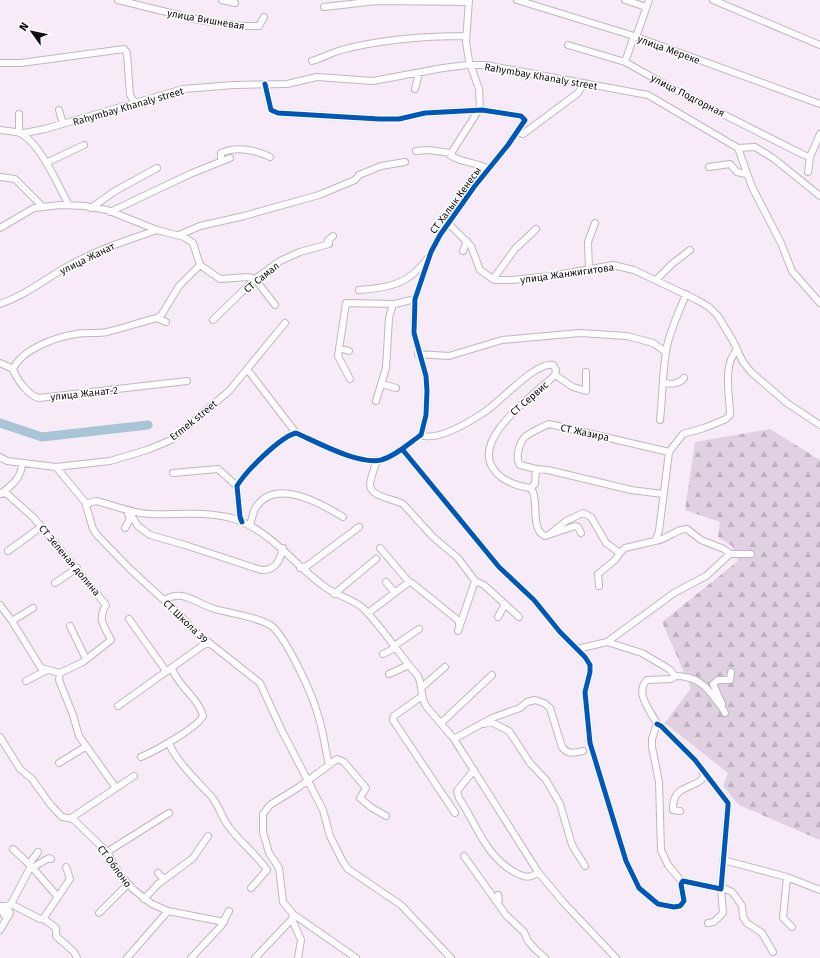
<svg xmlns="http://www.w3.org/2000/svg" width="820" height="958" viewBox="0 0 820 958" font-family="'Fira Sans',sans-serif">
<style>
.forest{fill:url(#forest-firs)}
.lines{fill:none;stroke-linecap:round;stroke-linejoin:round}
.river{stroke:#a8c4d5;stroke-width:9}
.minor-casing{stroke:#bfb7c0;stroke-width:8}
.minor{stroke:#fefcfe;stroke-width:6}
.cycleway-casing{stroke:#fff;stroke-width:8}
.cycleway{stroke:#0057b8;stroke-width:5}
.labels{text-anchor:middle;stroke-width:3;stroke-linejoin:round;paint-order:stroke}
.street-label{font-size:10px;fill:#120c13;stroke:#fff}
</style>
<defs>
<pattern id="forest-firs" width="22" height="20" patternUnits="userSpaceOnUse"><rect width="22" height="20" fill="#dfd0e2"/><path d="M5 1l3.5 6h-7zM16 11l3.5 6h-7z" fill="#beb1c1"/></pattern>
</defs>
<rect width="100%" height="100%" fill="#f6ebf7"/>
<!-- forest -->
<path class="forest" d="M770,429L820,460V840L739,805L723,786L728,773L665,723L691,688L662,622L738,561L732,546L718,537L720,522L685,510L695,442Z"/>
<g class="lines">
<!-- river -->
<path class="river" d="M0,423L42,437L148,425"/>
<defs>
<path id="minor" d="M118,0L199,20L242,26H259L264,17
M222,0L235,3
M469,0L466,42L469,61L479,89L480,108L450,155C461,163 477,162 488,169
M517,0L634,36L820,104
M625,0L646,7
M713,0L820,45
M324,7L377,1L469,2
M636,37L649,0
M568,45L625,62L677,91L804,155L810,157L820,134
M312,61C322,58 331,53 341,50C379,40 426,36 465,36
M625,62L634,36
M0,63H21L124,49L127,53L130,95L135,103
M415,89L419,73
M59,110L63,124
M0,130L24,133L45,129L183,89L234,85L287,84L317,77L373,81L443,68L467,65H486L648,95L738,148L755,147L773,158L820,196
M518,132L523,134L578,93L584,83
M19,133V114
M20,133C41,144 57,184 69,205
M738,148L752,187L781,243L792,271L820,303
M416,151L428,150L451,153
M221,161V153C237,146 255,150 270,157
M46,163L84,145
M709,167L730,164L737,172L746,174
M808,172L810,157
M0,177L15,179L43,207
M91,208L115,191L157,168
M110,212L190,174L230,158
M448,223L471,246L480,270L494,280H512L551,276L613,265L634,270L697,300L709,307L718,316L733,341L743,362L751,372L787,403L820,425
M0,228L34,208L60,205L85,206L107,210L157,230L184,237L193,243L200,265L179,286L162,314L157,318C140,322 124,328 107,332C97,334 86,332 76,334C56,337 22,349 13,369C16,379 29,396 39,398L187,381
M179,235L200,226L244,216L319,195L355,180L359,175L381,166L405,162
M463,251L467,241
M200,265L220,279L249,277L255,279L275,305
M589,270L588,242L595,223
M493,279L515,249L536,229
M656,280L672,264L690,250
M359,290C389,288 409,284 427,259
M0,304C27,295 47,277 72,264C99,249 128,240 157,230
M157,318L166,322
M213,320L255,279L280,261L300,252L329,244L328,240L333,236
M339,348L349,351
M418,354L449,356L502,340L580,333L627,336L653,343L666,352
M0,363L13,369
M247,369L296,433
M555,375L573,387L586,391V372
M350,379L338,356L346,303L395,304L415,299
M663,382C669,385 680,384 684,378
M382,384L396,388
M376,401L386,368L389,318L393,304
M660,420C663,395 662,371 667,346C671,328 679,312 686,294
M421,435C438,442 471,421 486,411C501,401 535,362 553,365L556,370L555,375C537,393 468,439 495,471C503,481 517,486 530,488L533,492C538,505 531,530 545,536L575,526L578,527L581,533
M402,449L499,567L534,600L560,632L585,657L590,665V672L585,692L590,743L626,861L639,888L658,904L674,907L680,906L684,901L681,884L683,881L721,889L728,806V803L695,760L661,726L657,724
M0,457L7,461L56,467L110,461L147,450L171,440L229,391L285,323
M377,460C375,467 371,476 370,484C369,497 395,499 403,504L433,537L458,558L475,581L458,631
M56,467L85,502L93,529L97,535L130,569L179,614L193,630L260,683L281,729L323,810L330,836L343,862L348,869L401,905L451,958
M536,469L548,470L631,490L663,494
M173,473L218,469L237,486
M530,488L535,484L536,469L520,465C515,458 519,442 526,436C530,433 544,426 549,424L669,452
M0,494L6,493L34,518L106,605C97,620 104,625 111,640L83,662L60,673L59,680L73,715L79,736L116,788
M0,494C12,485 21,479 22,464
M85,502L89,503L96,501C113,505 131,513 149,514C176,515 203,511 231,518C270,529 293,564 325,587C337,596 354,599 364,609C384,630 399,654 418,676C423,687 420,696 426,706L454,739L538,872L564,903L616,958
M128,510L138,526L150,535L185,545L261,570C275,571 280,561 283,548
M242,522L240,517L237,486C246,471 280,437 296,433C317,442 358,465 381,460C396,456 409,443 421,435L426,415L427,391L426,376L414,333L415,299L431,252L440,235L474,187L508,145L525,120L521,116L482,110L425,113L399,119H379L278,113L271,110L265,84
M250,525C252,519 253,512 256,507C276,477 322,504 343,517
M125,528L129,521L130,516L128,514
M551,533L566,521L583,513L591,517L606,543L620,553L625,548L655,541L659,531L669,452L683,434L704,428L726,419L730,415C730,396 722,365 737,350
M380,548L409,582L412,583L459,621V625
M8,551L41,527
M730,554H751
M300,568L307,566L359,527
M475,581L484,585L519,617
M386,582L395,593
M55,583L77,568
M599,586L598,574L615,560L620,553
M334,594L376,559
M164,600C182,589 194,602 212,608C230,614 253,615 270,625C285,634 312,694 317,712C323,729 325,748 329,765L299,787L270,805L263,814V832L269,853L279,868L283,902L293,914L292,919L301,940L298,958
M0,605L12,621L41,668L60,673
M368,613L409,582
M498,617L505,604
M129,619L166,671
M12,621L33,608
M70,626L86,659
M607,642L642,653L669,669L675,676L671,679L647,680C634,693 651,711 657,724L652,739V747L659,782L661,850L668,865L682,882
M394,646L419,629
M577,649L607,642L674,593L706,576L730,554L724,549L701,540L687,529C675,529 667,540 655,541
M383,654L395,648
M389,674L409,665
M675,676C695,676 705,684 716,700C719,704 723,708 725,713
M26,681L47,670
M422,687L445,667
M422,696L394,716L393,720L455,813
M722,704L713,684L718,680H730L731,672
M118,706L202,646L208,643
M441,723L492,675
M484,724L491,722L509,731L530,763L546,780L560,804L572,845L585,866
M0,737L20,769L32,779L50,804L62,817L73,819L107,852L120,875L134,890L152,904L168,911L224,922
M454,739L492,718L520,708L527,702L535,700L544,703L550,708L562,747C568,755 574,753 583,751
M169,743C175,760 198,782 210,795C219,804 221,817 229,827C240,842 256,854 267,870L251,888
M141,757C155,751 197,728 203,716C199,699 179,687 172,669
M59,763L85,747
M329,765L337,759L344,762L366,788L360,798L372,808L386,816
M474,770L457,791L459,798C477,825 485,856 516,873C524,877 530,879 538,872
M680,811L673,810C672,783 695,790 704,777L703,773
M71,818L134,776
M107,852L169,813
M464,856L506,915L524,932L528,941L536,950L545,958
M723,860L787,877L820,890
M29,864L38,852
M31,866L58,897
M32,868L49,858L51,859
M158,873L164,879
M787,877L783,918L792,927
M721,887L732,892L736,897L742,906L743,917L747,923L762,933L773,952
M144,899L158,884L193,858L208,836
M497,902L499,900L498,895
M11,904L31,866L13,849
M0,906H7L11,904L40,919H44L56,928V936L74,952L77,958
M3,906L2,911L4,915L8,910
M99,913L128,884
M293,914L356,958
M43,919L70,879L66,867
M708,923L714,922L723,913L721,889
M0,930L10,913L8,908
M127,958L168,911
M191,958L221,926L229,911
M255,958L292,919"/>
</defs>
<!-- minor casing -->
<use href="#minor" class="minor-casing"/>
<!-- minor -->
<use href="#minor" class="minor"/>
<defs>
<path id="cycleway" d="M402,449L499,567L534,600L560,632L585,657L590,665V672L585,692L590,743L626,861L639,888L658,904L674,907L680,906L684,901L681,884L683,881L721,889L728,806V803L695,760L661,726L657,724
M242,522L240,517L237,486C246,471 280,437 296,433C317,442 358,465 381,460C396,456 409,443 421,435L426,415L427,391L426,376L414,333L415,299L431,252L440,235L474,187L508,145L525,120L521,116L482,110L425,113L399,119H379L278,113L271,110L265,84"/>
</defs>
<!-- cycleway casing -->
<use href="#cycleway" class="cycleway-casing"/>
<!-- cycleway -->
<use href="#cycleway" class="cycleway"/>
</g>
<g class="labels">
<!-- street labels -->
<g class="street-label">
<text transform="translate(206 19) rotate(10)" y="4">улица Вишневая</text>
<text transform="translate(669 49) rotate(20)" y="4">улица Мереке</text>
<text transform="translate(541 76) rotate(10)" y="4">Rahymbay Khanaly street</text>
<text transform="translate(688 95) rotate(27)" y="4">улица Подгорная</text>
<text transform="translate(128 106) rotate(-16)" y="4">Rahymbay Khanaly street</text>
<text transform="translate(455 200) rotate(-54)" y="4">СТ Халык Кенесы</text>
<text transform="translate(87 258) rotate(-26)" y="4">улица Жанат</text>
<text transform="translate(567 273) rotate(-8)" y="4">улица Жанжигитова</text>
<text transform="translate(261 277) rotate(-39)" y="4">СТ Самал</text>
<text transform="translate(84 393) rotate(-6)" y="4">улица Жанат-2</text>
<text transform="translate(529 398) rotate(-41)" y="4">СТ Сервис</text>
<text transform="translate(193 420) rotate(-39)" y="4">Ermek street</text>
<text transform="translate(585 432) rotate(12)" y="4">СТ Жазира</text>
<text transform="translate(70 560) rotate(50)" y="4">СТ Зеленая долина</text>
<text transform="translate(186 621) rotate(44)" y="4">СТ Школа 39</text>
<text transform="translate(115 866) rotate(53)" y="4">СТ Облоно</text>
</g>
</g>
<!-- north arrow -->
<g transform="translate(32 32) rotate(303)" stroke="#ffffff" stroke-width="3" paint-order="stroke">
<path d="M0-3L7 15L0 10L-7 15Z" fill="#120c13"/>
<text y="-6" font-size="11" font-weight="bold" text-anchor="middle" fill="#120c13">N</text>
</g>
</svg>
